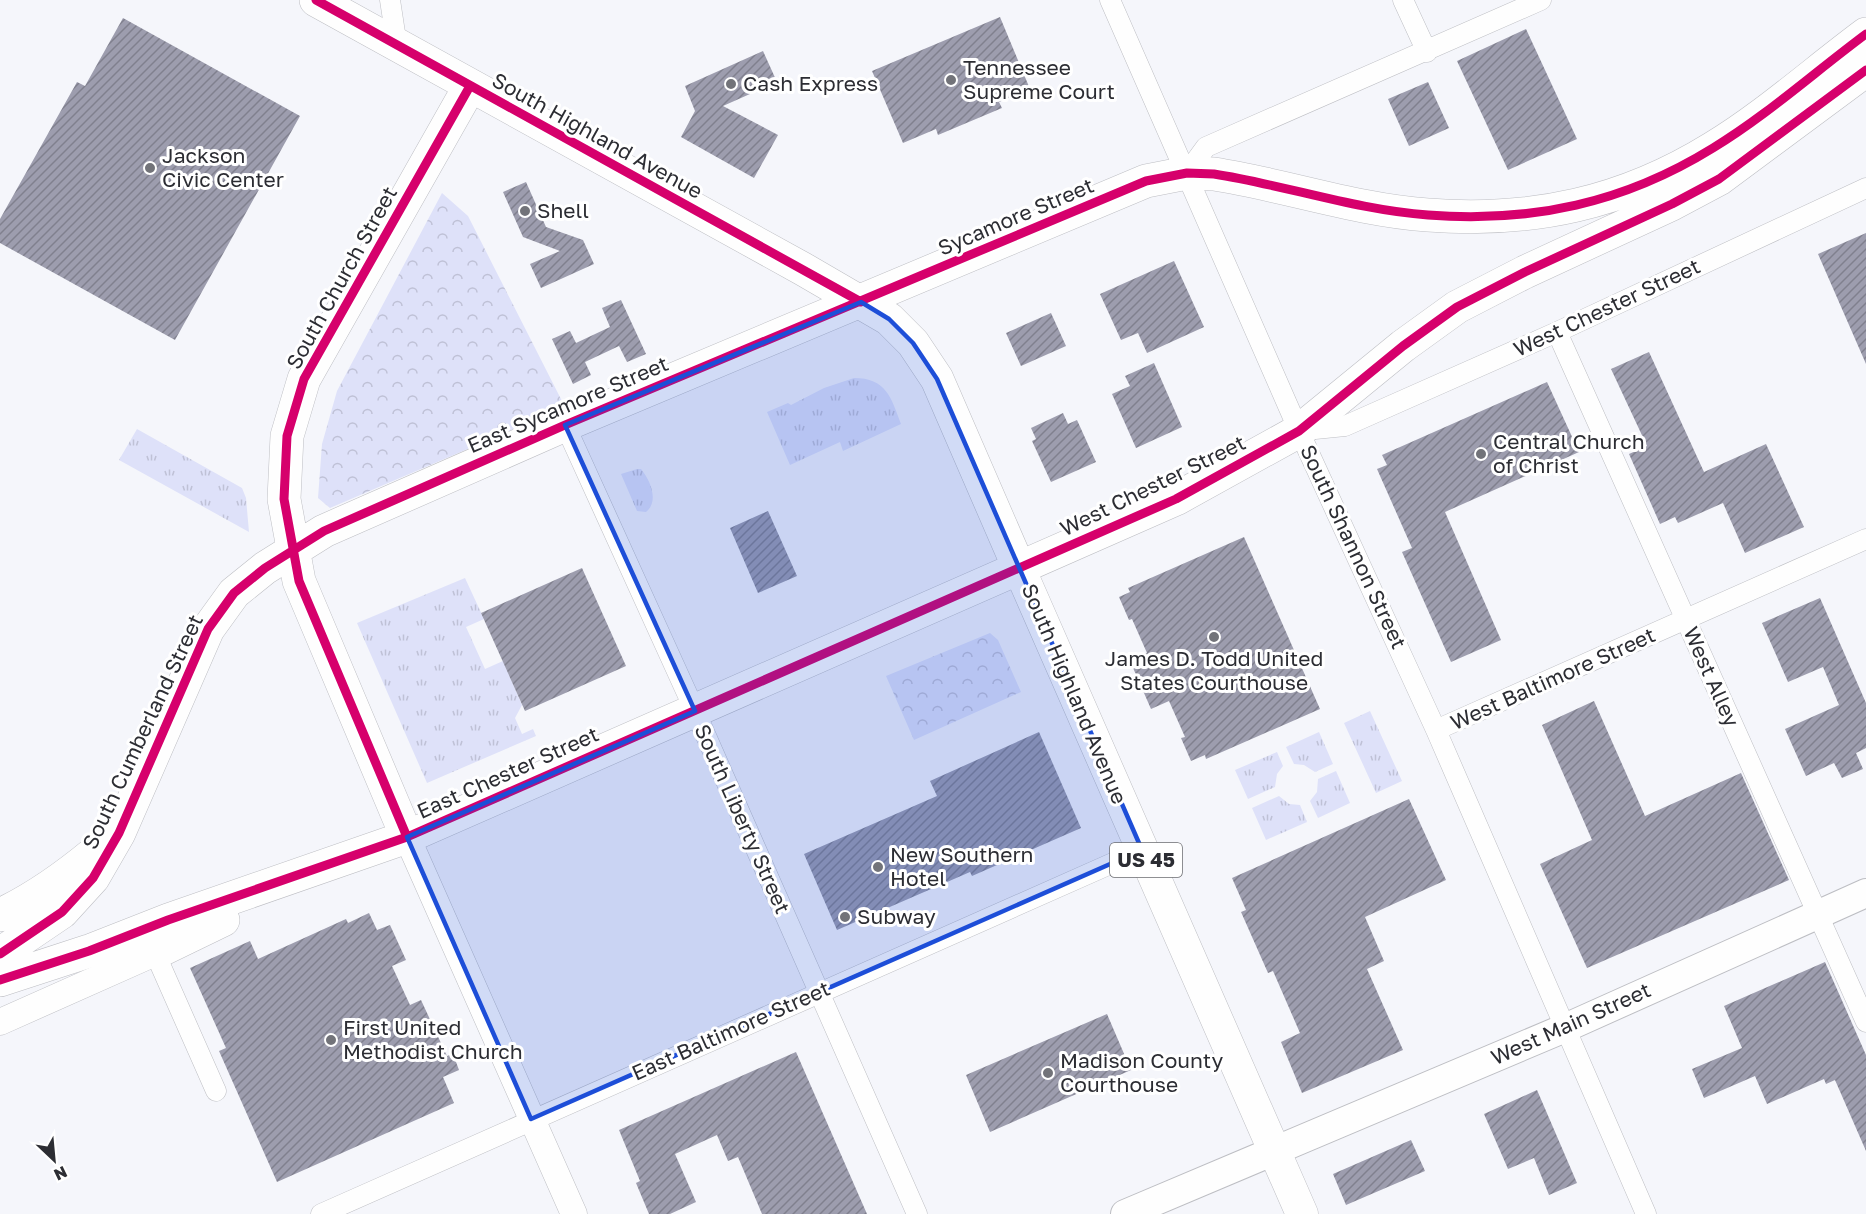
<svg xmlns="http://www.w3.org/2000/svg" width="1866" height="1214" viewBox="0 0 1866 1214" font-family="'Golos Text',sans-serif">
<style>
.grass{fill:url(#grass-tufts)}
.park{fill:url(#park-crowns)}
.building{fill:url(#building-hatch)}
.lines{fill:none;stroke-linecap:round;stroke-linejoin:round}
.minor-casing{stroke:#bdbec3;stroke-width:21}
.tertiary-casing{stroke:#bdbec3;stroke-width:27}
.secondary-casing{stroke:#bdbec3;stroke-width:30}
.primary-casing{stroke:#bdbec3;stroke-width:33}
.trunk-casing{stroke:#bdbec3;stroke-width:34}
.minor{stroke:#fefefe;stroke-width:20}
.tertiary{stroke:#fefefe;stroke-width:26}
.secondary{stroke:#fefefe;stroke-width:28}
.primary{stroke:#fefefe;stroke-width:32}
.trunk{stroke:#fefefe;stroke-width:33}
.cycleway-casing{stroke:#fff;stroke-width:13}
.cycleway{stroke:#d6006c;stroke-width:9}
.marked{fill:#1d4ed8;fill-opacity:0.2;stroke:#1d4ed8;stroke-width:4.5;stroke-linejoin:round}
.poi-dot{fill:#727379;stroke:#fff;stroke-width:2}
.labels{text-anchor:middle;stroke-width:6;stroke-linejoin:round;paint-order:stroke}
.shield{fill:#fff;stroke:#6b6c70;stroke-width:1.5}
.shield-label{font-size:20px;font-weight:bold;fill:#2c2d33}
.poi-label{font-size:21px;fill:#2c2d33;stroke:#fff;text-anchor:start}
.street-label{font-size:21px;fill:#2c2d33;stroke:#fff}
</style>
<defs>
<pattern id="grass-tufts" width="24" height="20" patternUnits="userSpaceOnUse" patternTransform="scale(1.5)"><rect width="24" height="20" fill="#dee1f9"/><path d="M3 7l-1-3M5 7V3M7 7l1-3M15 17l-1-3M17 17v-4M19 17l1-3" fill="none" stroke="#bfc1d6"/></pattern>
<pattern id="park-crowns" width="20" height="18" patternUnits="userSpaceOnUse" patternTransform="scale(1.5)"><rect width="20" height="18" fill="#dee1f9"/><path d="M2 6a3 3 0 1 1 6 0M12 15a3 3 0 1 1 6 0" fill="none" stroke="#bfc1d6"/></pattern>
<pattern id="building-hatch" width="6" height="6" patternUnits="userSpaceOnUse" patternTransform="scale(1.5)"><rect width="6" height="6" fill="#9d9dae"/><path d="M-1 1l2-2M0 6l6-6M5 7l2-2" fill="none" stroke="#80808e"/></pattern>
</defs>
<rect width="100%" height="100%" fill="#f5f6fb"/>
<!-- grass -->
<path class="grass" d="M854,378C886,378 891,397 901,424L843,451L840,442L790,465L767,412L788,403L791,405L824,388Z
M137,429L242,488L246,498L249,532L119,460Z
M637,469H641C651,481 659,502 646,512L637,511L621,474Z
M465,578L484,619L466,627L485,669L503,661L522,705L515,718L522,734L533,729L536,736L427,783L357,623Z
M1370,711L1402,781L1376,793L1344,723Z
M1319,732L1333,764L1315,772L1304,765L1294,764L1286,747Z
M1277,752L1283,766L1277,774L1275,787L1248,799L1235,770Z
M1336,771L1350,803L1318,818L1310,801L1317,792L1318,779Z
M1279,796L1289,804L1300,805L1307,822L1266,840L1252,808Z"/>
<!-- park -->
<path class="park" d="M442,193L468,216L565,407L330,508L318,498L322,444L337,391Z
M990,633L998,640L1021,692L914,740L886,676Z"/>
<!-- building -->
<path class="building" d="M1000,17L1030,89L999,102L1002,108L938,135L936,129L903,143L872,71Z
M123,18L300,116L175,340L0,243V219L77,82L85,86Z
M1526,29L1577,139L1508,170L1457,61Z
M763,51L777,82L723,106L778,135L754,178L681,137L695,111L685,86Z
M1428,82L1449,128L1409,146L1388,99Z
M526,182L546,227L583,240L594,264L541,288L530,264L560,251L523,237L503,192Z
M1866,233V364L1818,254Z
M1174,261L1204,327L1147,353L1138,333L1121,340L1100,294Z
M621,300L646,354L627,362L619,346L585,362L591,375L573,384L552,339L570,331L576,343L610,327L602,308Z
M1051,313L1066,346L1021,366L1006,333Z
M1649,352L1704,472L1766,444L1804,527L1745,553L1723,503L1678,523L1675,517L1660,524L1629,454L1647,446L1611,369Z
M1154,363L1182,427L1136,448L1112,394L1130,386L1125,376Z
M1547,382L1579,452L1445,512L1501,640L1451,662L1402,552L1412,548L1377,469L1387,465L1382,455Z
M1063,413L1068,424L1077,420L1096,462L1051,482L1032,441L1036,439L1031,428Z
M768,511L797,576L758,593L730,528Z
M1244,537L1320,709L1206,759L1205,755L1191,761L1181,738L1185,737L1169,701L1151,709L1130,661L1147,653L1132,619L1129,620L1119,597L1130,592L1128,588Z
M582,568L626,666L525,711L481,613Z
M1820,598L1866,703V748L1856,753L1863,769L1842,778L1834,763L1806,776L1785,729L1839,705L1823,667L1788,682L1762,623Z
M1594,701L1645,816L1741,773L1789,880L1587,968L1540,864L1592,840L1542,725Z
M1039,732L1081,828L972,876L970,872L837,930L804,854L937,796L930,781Z
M1409,799L1446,880L1365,917L1384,961L1367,969L1403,1050L1302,1093L1281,1042L1300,1033L1273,971L1268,973L1241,912L1246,910L1232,878Z
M369,913L377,930L390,925L406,960L392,966L410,1005L421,1000L447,1056L453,1054L459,1070L443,1077L454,1103L277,1182L219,1051L226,1048L190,968L250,941L258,959L346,919L348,923Z
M1825,962L1866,1055V1151L1835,1080L1826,1084L1824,1079L1767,1104L1755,1076L1704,1098L1692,1069L1742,1048L1724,1006Z
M1107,1014L1131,1070L990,1132L966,1075Z
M796,1052L867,1214H762L738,1157L728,1161L717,1135L675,1154L696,1202L670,1214H649L636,1183L640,1181L619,1130Z
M1537,1090L1577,1183L1549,1195L1534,1158L1508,1169L1484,1114Z
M1411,1140L1425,1171L1346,1205L1333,1174Z"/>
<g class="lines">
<defs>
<path id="minor" d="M390,0L397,46
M1110,0L1299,431L1436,730L1646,1214
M1403,0L1427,52
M1187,173L1206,147L1541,0
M1557,332L1866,1022
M565,425L695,711L917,1214
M1305,430L1345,426L1557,332L1866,188
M1436,730L1866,539
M155,953L216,1091
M321,1214L1142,850"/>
<path id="tertiary" d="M407,837L574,1214
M0,1022L155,953"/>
<path id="secondary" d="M1125,1214L1565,1028L1866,893"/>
<path id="primary" d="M1019,568L1302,1214"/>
<path id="trunk" d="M316,0L803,269L889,319L913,343L937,379L1019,568
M407,837L299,581L284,499L287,436L304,379L470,86
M0,915C34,899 65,877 94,853
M155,953L223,920
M0,954L62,912L93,878L119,833L208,629L234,593L265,568L324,531L565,425L1146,181L1187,173L1214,174C1285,185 1356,210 1428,215C1532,223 1624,203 1713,148C1766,116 1816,71 1866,34
M0,980L89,951L168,920L407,837L1176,499L1299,431L1403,346L1457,307L1525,272L1672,204L1719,179L1866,70"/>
</defs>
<!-- minor casing -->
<use href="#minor" class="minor-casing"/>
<!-- tertiary casing -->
<use href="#tertiary" class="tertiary-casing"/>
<!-- secondary casing -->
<use href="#secondary" class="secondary-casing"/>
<!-- primary casing -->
<use href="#primary" class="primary-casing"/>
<!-- trunk casing -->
<use href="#trunk" class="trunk-casing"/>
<!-- minor -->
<use href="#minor" class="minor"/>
<!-- tertiary -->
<use href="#tertiary" class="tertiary"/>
<!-- secondary -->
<use href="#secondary" class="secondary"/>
<!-- primary -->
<use href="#primary" class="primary"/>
<!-- trunk -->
<use href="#trunk" class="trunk"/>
<defs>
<path id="cycleway" d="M316,0L861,302
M407,837L299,581L284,499L287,436L304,379L470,86
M0,954L62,912L93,878L119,833L208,629L234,593L265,568L324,531L565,425L1146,181L1187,173L1214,174C1285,185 1356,210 1428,215C1532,223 1624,203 1713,148C1766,116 1816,71 1866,34
M0,980L89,951L168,920L407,837L1176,499L1299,431L1403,346L1457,307L1525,272L1672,204L1719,179L1866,70"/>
</defs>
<!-- cycleway casing -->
<use href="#cycleway" class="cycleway-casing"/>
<!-- cycleway -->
<use href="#cycleway" class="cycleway"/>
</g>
<!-- marked area -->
<path class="marked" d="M861,302L889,319L913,343L937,379L1142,850L531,1119L407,837L695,711L565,425Z"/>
<!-- markers -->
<g class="poi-dot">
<circle cx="951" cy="80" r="6"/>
<circle cx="731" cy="84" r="6"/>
<circle cx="150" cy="168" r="6"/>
<circle cx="525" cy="211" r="6"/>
<circle cx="1481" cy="454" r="6"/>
<circle cx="1214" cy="637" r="6"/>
<circle cx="878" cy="867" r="6"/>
<circle cx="845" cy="917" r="6"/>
<circle cx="331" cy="1040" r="6"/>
<circle cx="1048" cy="1073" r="6"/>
</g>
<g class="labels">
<!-- shield labels -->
<rect class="shield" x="1110" y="843" width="72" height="34" rx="4.5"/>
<g class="shield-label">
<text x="1146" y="867">US 45</text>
</g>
<!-- poi labels -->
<g class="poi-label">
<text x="963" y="75">Tennessee<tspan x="963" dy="24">Supreme Court</tspan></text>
<text x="743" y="91">Cash Express</text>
<text x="162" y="163">Jackson<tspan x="162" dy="24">Civic Center</tspan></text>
<text x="537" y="218">Shell</text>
<text x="1493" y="449">Central Church<tspan x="1493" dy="24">of Christ</tspan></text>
<text x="1214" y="666" text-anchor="middle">James D. Todd United<tspan x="1214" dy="24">States Courthouse</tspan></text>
<text x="890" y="862">New Southern<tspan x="890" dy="24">Hotel</tspan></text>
<text x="857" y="924">Subway</text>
<text x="343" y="1035">First United<tspan x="343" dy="24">Methodist Church</tspan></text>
<text x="1060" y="1068">Madison County<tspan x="1060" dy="24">Courthouse</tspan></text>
</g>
<!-- street labels -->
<g class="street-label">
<text transform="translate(597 136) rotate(29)" y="7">South Highland Avenue</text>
<text transform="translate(1016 217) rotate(-23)" y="7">Sycamore Street</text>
<text transform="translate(342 278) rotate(-61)" y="7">South Church Street</text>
<text transform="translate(1607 308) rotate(-25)" y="7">West Chester Street</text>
<text transform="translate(568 405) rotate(-23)" y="7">East Sycamore Street</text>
<text transform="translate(1153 486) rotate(-26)" y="7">West Chester Street</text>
<text transform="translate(1353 547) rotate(65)" y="7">South Shannon Street</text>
<text transform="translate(1711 677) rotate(66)" y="7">West Alley</text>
<text transform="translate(1553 679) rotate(-24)" y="7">West Baltimore Street</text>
<text transform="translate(1074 694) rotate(67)" y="7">South Highland Avenue</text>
<text transform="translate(143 732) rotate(-65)" y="7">South Cumberland Street</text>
<text transform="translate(508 773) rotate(-24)" y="7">East Chester Street</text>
<text transform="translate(742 819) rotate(66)" y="7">South Liberty Street</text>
<text transform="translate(1571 1024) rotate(-24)" y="7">West Main Street</text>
<text transform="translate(731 1031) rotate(-24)" y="7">East Baltimore Street</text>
</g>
</g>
<!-- north arrow -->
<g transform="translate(54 1160) rotate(154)" stroke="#ffffff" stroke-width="4.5" paint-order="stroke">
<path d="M0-4.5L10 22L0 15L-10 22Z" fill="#2c2d33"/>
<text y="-9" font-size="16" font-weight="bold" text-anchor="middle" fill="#2c2d33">N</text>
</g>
</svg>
